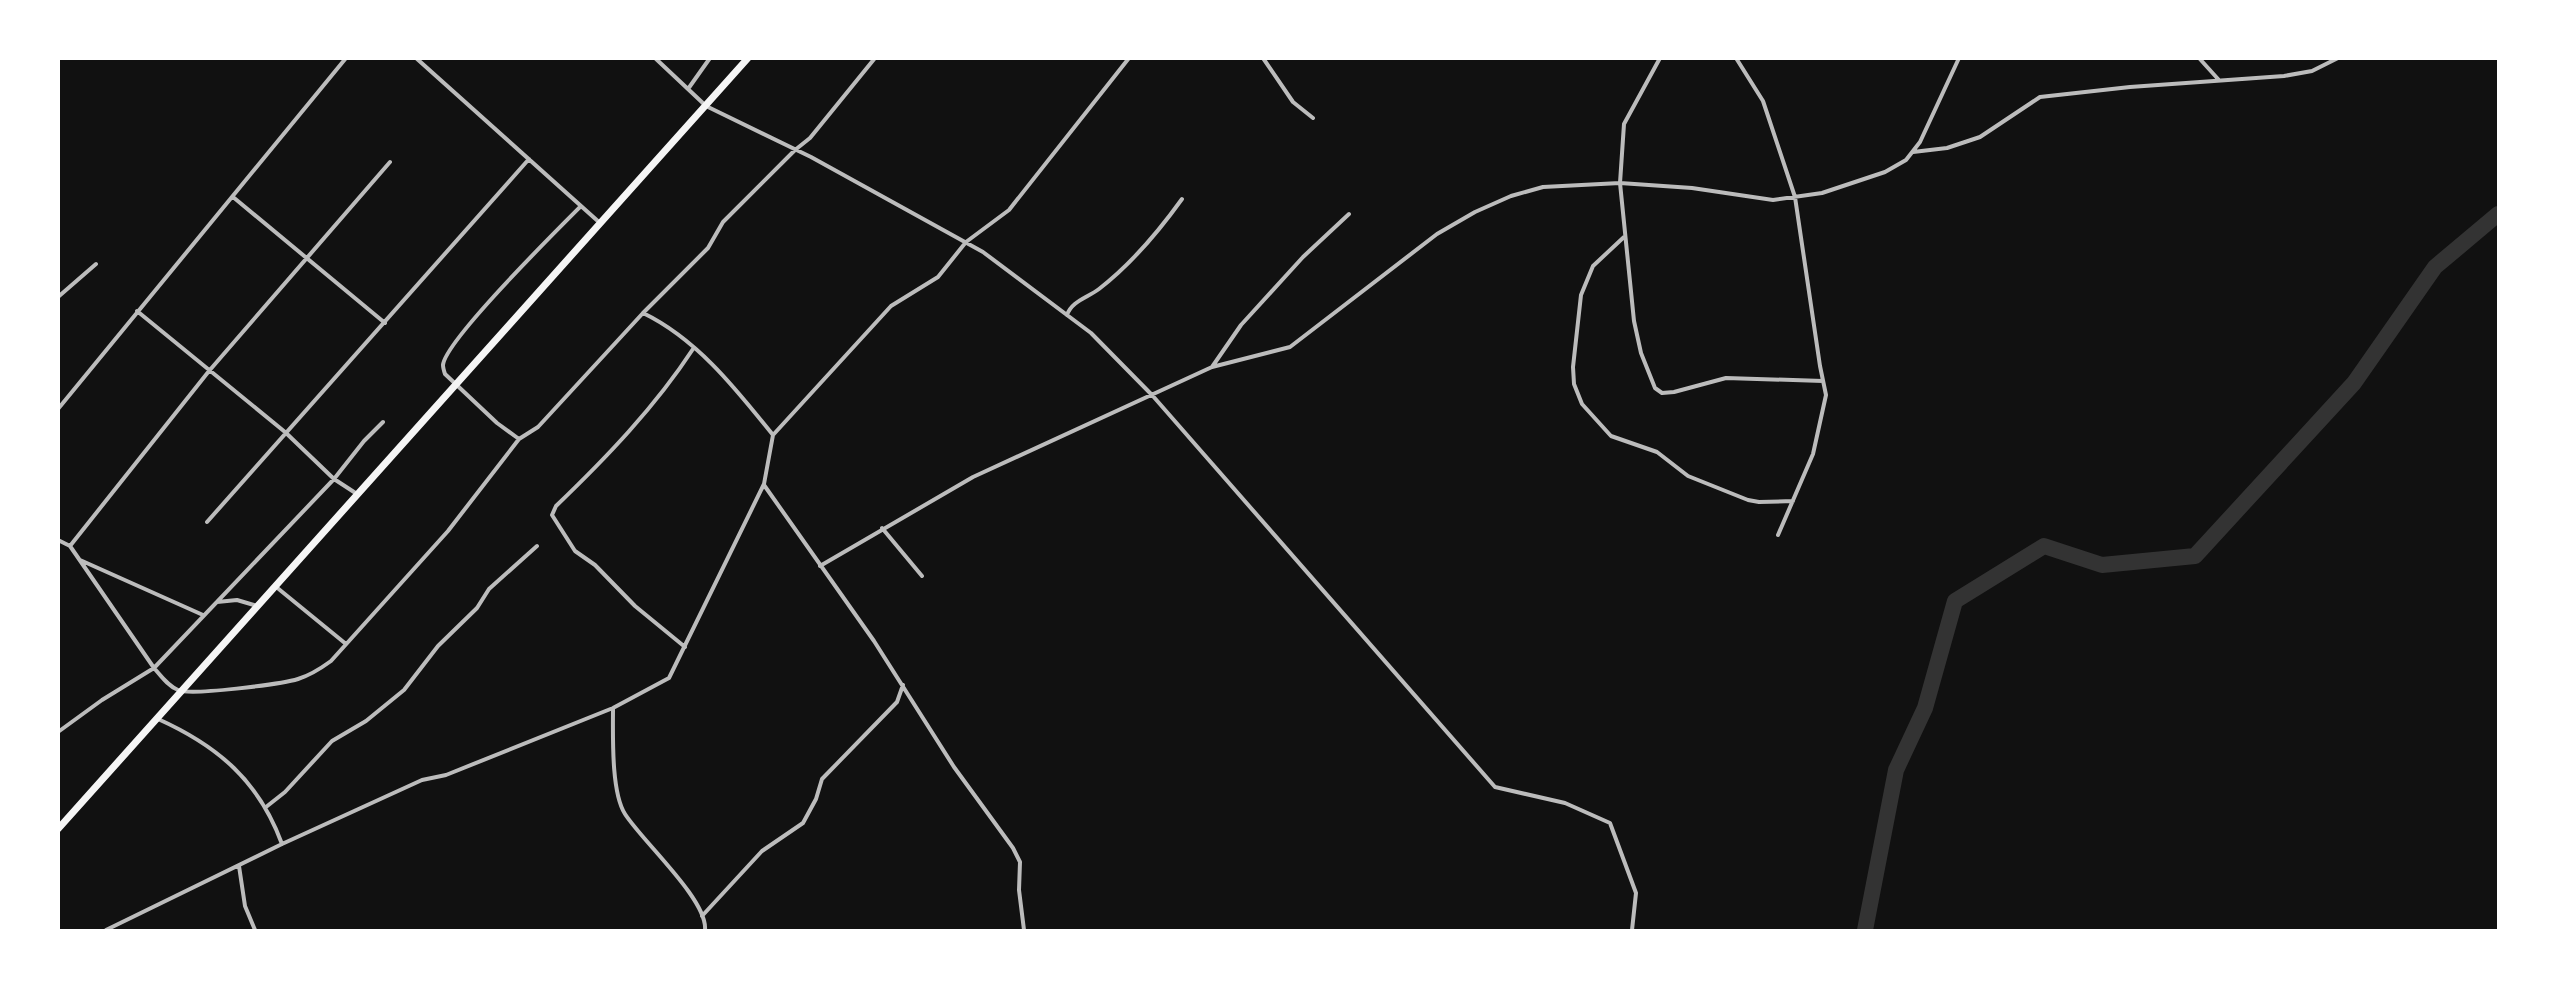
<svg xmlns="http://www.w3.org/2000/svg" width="2557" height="989" viewBox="0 0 2557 989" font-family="'Libre Baskerville',serif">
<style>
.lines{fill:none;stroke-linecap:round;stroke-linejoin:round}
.river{stroke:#333;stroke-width:16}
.minor{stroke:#bcbcbc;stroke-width:4}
.trunk{stroke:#f5f5f5;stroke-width:7}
</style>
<rect width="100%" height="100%" fill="#111"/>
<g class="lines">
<!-- river -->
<path class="river" d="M1865,930L1896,770L1925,708L1955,601L2044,546L2102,565L2195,556L2354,383L2435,267L2498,214"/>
<!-- minor -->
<path class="minor" d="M416,58L600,223
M655,58L706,106L811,157L983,252L1091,333L1152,395L1495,787L1565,803L1610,823L1636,893L1632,930
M1263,58L1293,102L1313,118
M1660,58L1624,124L1620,183L1634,321L1641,353L1655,388L1662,393L1674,392L1726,378L1823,381
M1736,58L1763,101L1795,197L1820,366L1826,395L1813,454L1778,535
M2199,58L2218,79
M688,89L710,58
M1913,152L1947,148L1980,137L2040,97L2130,87L2284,76L2312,71L2338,58
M233,197L385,323
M1624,237L1593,266L1581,295L1573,367L1574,384L1582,404L1611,436L1657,452L1688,476L1748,500L1759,502L1793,501
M58,297L96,264
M137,311L285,432L334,479L357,494
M643,313L708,248L723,222L795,150L810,138L875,58
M1067,315C1072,301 1087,298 1099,289C1130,265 1159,231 1182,199
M1212,367L1241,325L1303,257L1349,214
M58,409L346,58
M773,435L891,306L938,277L966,242L1009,210L1129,58
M764,485L874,641L954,767L1013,848L1020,862L1019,890L1024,930
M207,522L529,159
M882,528L922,576
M58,540L70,546L154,668C161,676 168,686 178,690C190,696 282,684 298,679C311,675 320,669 331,661L448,531L519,439
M70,546L209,371L390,162
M80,560L203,615
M820,566L973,477L1212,367L1290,347L1437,234L1475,212L1511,196L1543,187L1620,183L1692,188L1773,200L1822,193L1885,172L1906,160L1920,142L1959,58
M275,586L346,644
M217,602L237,600L257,606
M685,647L635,606L595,565L575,551L552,515L556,506C606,458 655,407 693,349
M613,708C613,735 611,792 625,814C642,841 708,900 705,930
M158,719C218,746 259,781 282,844
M58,732L102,700L154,668L334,479L364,441L383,422
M266,807L285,792L332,741L366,721L404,690L438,646L477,608L489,589L537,546
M239,866L245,906L255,930
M702,916L762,851L803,823L816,799L822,779L897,702L903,685
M106,930L282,844L422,780L446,775L613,708L669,678L764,484L773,435C736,389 697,339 643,313L538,427L519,439L497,423L445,374C444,371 443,368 443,365C445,341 558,229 581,206"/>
<!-- trunk -->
<path class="trunk" d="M58,829L748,58"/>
</g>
<!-- border -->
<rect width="2557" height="989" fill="none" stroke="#ffffff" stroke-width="120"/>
</svg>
